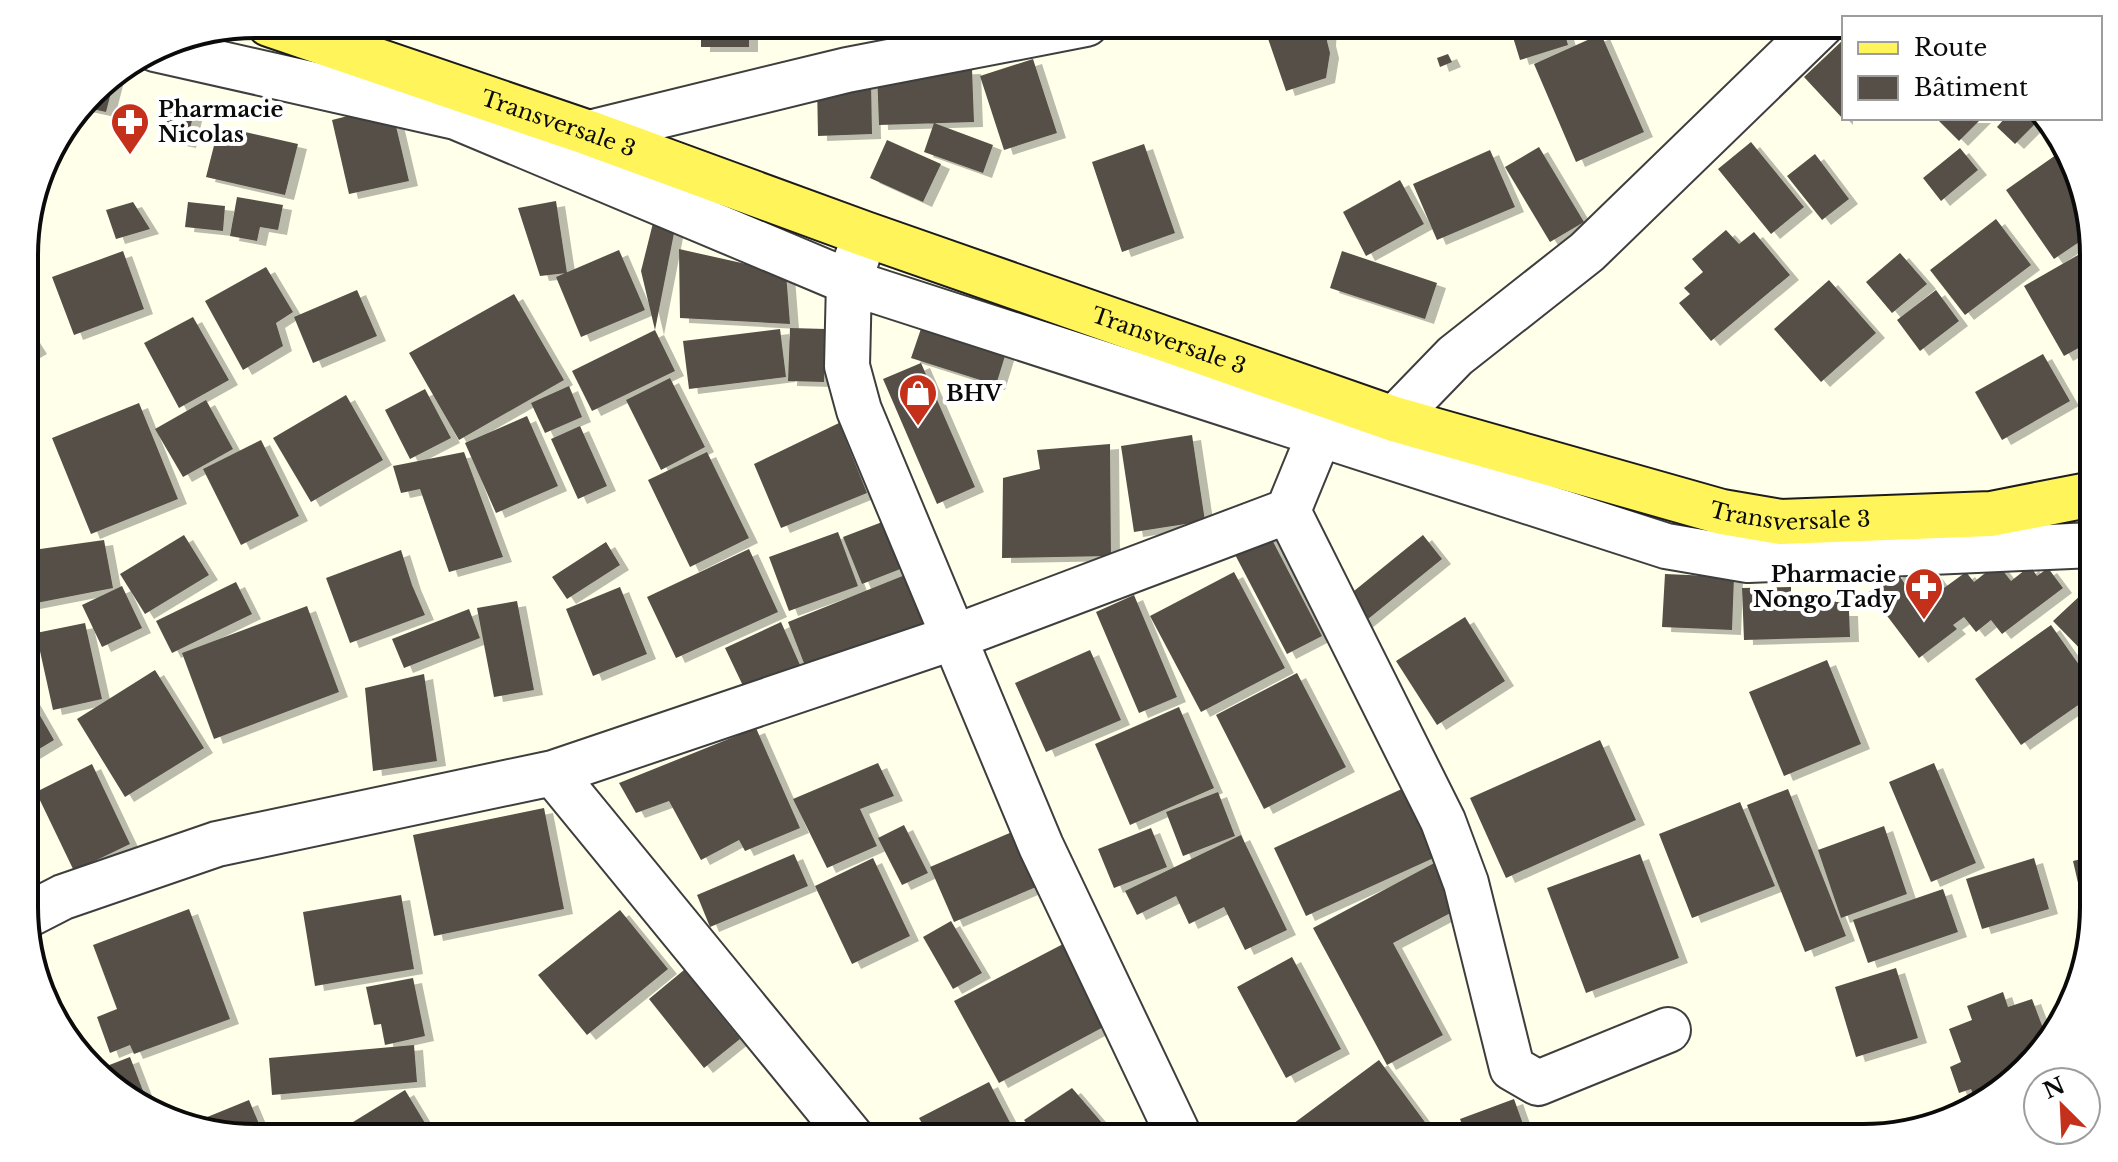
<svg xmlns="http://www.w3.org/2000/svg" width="2118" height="1162" viewBox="0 0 2118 1162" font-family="'Libre Baskerville',serif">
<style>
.building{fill:#554f47;filter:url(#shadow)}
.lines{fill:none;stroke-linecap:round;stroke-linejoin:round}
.minor-casing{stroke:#3e3e3e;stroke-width:48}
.major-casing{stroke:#1c1c1c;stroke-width:48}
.minor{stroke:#fff;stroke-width:44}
.major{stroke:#fff45a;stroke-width:44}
.labels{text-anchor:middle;stroke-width:8;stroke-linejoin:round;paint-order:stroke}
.poi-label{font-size:22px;font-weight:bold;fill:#0b0b0b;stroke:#fff;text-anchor:start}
.street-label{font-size:22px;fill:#0b0b0b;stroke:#fff}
.rim{fill:none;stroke:#0b0b0b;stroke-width:4}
</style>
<defs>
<filter id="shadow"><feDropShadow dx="9" dy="5" stdDeviation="0" flood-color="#0004"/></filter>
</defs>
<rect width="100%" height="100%" fill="#ffffea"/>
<!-- building -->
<path class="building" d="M701,24H749V47H701Z
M856,24H900V25L858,35Z
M1263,24H1328L1327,41L1330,53L1326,78L1286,91Z
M1509,24H1562L1568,45L1520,60Z
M1601,34L1644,132L1576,162L1534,64Z
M1844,39V120L1804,77Z
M1448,54L1452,62L1440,67L1437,58Z
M1033,59L1057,133L1004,150L980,76Z
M972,69L974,122L879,125L877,72Z
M116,73L106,112L83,107L102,82Z
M871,81L872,134L818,136L817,83Z
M171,101L195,107L187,143L163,138Z
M391,105L409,181L349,194L332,120Z
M1936,118H1982L1959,141Z
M2005,118H2041L2015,144L1997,127Z
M934,123L993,145L983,173L924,152Z
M219,126L298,144L285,195L206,177Z
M887,140L941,164L923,202L870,178Z
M1751,142L1804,207L1771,234L1718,169Z
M1144,144L1175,233L1122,252L1092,162Z
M1539,147L1584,222L1550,242L1505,167Z
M1960,148L1978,170L1941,201L1923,178Z
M1490,150L1515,207L1437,240L1413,184Z
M2063,150L2091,234L2054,259L2006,190Z
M1815,154L1849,199L1822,220L1787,176Z
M1400,180L1424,224L1366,256L1343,212Z
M237,197L283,205L278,230L260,227L257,241L230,236Z
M556,201L567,273L540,276L518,208Z
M133,202L150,229L116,239L106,210Z
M188,202L225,206L223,231L185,227Z
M655,215L676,223L655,330L641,271Z
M1996,219L2031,265L1965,315L1930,270Z
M1726,230L1739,244L1754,232L1790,275L1711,341L1679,303L1690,294L1684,288L1703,272L1692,259Z
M2092,247L2093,340L2064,356L2024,286Z
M679,249L786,273L790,324L680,318Z
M619,250L645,310L581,337L556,277Z
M123,251L144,309L74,335L52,277Z
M1342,251L1437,283L1425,319L1330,288Z
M1900,253L1927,284L1892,313L1866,282Z
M266,267L293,312L276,323L283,346L243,370L205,301Z
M1829,280L1876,333L1821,382L1774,329Z
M357,290L377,336L313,363L294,317Z
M1936,290L1959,321L1920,351L1897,320Z
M514,294L564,380L459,440L409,353Z
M193,317L229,380L179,408L144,343Z
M925,317L1009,343L996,385L911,358Z
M790,328L826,329L824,382L788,381Z
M780,329L786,377L689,389L683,341Z
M26,330L38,349L26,356Z
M655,330L675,371L592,411L572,371Z
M2043,354L2070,401L2002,440L1975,392Z
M921,363L975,487L937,504L883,379Z
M670,378L705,447L661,470L626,400Z
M569,386L582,417L545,433L531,403Z
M425,389L451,438L410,459L385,410Z
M346,395L383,460L311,502L273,438Z
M206,400L233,449L183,477L155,429Z
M139,403L178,499L91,534L52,438Z
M527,416L558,486L496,513L465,443Z
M839,423L867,493L781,528L754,464Z
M580,426L607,486L578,499L551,439Z
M1192,435L1205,521L1134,532L1121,446Z
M261,440L299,516L241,545L203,469Z
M1110,444L1111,556L1002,558L1003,478L1040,469L1037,450Z
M464,452L503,557L449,572L420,489L401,493L393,466Z
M707,452L749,538L690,567L648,480Z
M890,519L908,566L862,584L843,537Z
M1267,530L1322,636L1287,654L1230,545Z
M838,532L858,586L789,611L769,557Z
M184,535L209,575L145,614L120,574Z
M1423,535L1442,559L1357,628L1338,604Z
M104,540L113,588L26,605V551Z
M606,542L620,565L567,599L552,577Z
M749,549L778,612L676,658L647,597Z
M401,550L412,585L425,615L350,643L326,578Z
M1994,566L2000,567L2011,581L2030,566L2037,576L2048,568L2063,588L2002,634L1991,620L1976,632L1964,617L1953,625L1957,629L1919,658L1869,592L1896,571L1905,584L1921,572L1925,577L1932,572L1944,588L1966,572L1974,582Z
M1234,572L1285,668L1201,712L1150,616Z
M910,573L929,622L807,671L788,622Z
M1665,574L1734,577L1732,630L1662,627Z
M236,582L252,614L172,653L156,621Z
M122,586L142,628L102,647L82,605Z
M620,587L647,654L593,676L566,609Z
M1791,587V597L1827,596V602H1840V611H1849L1850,637L1744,640L1742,588Z
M2084,592L2093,601L2094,663L2053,621Z
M1134,595L1177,697L1139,713L1096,612Z
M517,601L534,690L494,697L477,608Z
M307,606L339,692L214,739L182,653Z
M469,609L480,638L404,668L392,639Z
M1465,617L1505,681L1437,725L1396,661Z
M781,622L800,665L745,690L725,648Z
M85,623L102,699L53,710L36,633Z
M2051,625L2094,686V694L2021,745L1975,679Z
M1090,650L1121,720L1046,752L1015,683Z
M1827,660L1861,744L1784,776L1749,692Z
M155,670L204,748L125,797L77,719Z
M1297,673L1346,767L1264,809L1216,715Z
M424,674L437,761L373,771L365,688Z
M26,691L54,740L26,757Z
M1179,707L1214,788L1130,825L1095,744Z
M756,728L800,828L745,851L739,840L701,860L669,801L636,813L619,783Z
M1600,740L1636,820L1506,878L1470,798Z
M878,763L894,796L860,809L877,846L827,868L793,799Z
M1934,763L1976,863L1931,882L1889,782Z
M92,764L130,844L74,871L36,792Z
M2094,770V818H2093L2079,775Z
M1406,787L1438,856L1306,916L1274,848Z
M1788,789L1846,936L1805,952L1747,805Z
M1218,792L1235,836L1183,856L1166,812Z
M1740,802L1775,886L1692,918L1659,834Z
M544,808L564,909L434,936L413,835Z
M904,825L928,873L902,885L878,838Z
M1884,826L1907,894L1841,918L1818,850Z
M1151,828L1167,867L1114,888L1098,849Z
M1012,832L1036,887L954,922L930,867Z
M1241,835L1287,930L1245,950L1224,907L1189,924L1176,896L1137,915L1125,891Z
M794,854L808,886L710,927L697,895Z
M1640,854L1679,958L1586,993L1547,888Z
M2094,856V921L2090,935L2073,861Z
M873,858L910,936L852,964L815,886Z
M2034,858L2049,909L1982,929L1966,879Z
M1438,861L1462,907L1393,943L1443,1035L1387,1065L1313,928Z
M1943,889L1958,932L1868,963L1853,920Z
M401,895L414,969L315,986L303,912Z
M189,909L230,1019L134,1054L130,1045L110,1053L97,1017L117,1009L93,945Z
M620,910L668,969L587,1035L538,975Z
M951,921L982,973L953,989L923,937Z
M1065,943L1109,1024L999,1083L954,1001Z
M1292,957L1341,1049L1286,1078L1237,987Z
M1896,968L1918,1038L1856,1057L1835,987Z
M684,970L740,1039L704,1068L649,999Z
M413,978L425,1036L385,1045L381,1024L374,1025L366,987Z
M2003,992L2008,1007L2032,999L2046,1036L2052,1034L1991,1099L1977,1104L1971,1089L1959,1093L1950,1067L1961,1062L1949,1029L1972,1020L1967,1006Z
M414,1045L417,1082L272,1095L269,1058Z
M130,1057L150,1109H148L140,1107L99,1069Z
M1379,1060L1430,1129L1418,1138H1402L1392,1124L1374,1138H1274Z
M989,1082L1018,1138H930L919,1118Z
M1072,1088L1115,1138H1038L1024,1120Z
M405,1090L434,1138H334L332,1135Z
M1514,1099L1528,1138H1467L1460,1119Z
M249,1100L265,1138H255L195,1122Z"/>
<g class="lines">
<defs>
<path id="minor" d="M155,49L456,117L849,282L1666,546L1748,560L2093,545
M589,133L847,70L1086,24
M858,255L849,282L847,366L859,410L1041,846L1180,1138
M1394,419L1455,356L1587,252L1822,24
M1288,511L1443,821L1466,883L1512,1068L1538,1083L1668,1030
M553,773L852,1138
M26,916L63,897L217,844L553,773L952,638L1288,511L1320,433"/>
<g id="major">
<path id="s1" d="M269,24L589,133L865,234L1394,419L1722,512L1781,522L1991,514L2093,494"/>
</g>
</defs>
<!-- minor casing -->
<use href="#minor" class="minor-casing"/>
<!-- major casing -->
<use href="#major" class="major-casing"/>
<!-- minor -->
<use href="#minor" class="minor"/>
<!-- major -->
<use href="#major" class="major"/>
</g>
<!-- icons -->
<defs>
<symbol id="pharmacy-pin" viewBox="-11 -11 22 30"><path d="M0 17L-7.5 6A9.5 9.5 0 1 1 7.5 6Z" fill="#c5301a" stroke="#fff"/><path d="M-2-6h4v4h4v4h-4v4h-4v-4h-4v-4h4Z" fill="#fff"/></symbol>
<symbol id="shop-pin" viewBox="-11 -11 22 30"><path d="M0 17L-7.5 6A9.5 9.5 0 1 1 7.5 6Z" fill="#c5301a" stroke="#fff"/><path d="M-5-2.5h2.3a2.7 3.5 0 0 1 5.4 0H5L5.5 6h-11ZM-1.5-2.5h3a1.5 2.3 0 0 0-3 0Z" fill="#fff"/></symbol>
</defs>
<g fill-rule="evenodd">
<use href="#pharmacy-pin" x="108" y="100" width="44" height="60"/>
<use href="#shop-pin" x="896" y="371" width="44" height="60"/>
<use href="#pharmacy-pin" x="1902" y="565" width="44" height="60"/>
</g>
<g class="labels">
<!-- poi labels -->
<g class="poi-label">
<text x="158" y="117">Pharmacie<tspan x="158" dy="25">Nicolas</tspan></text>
<text x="946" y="401">BHV</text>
<text x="1896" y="582" text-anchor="end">Pharmacie<tspan x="1896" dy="25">Nongo Tady</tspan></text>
</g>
<!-- street labels -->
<g class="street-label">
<text dy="8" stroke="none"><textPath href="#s1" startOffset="306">Transversale 3</textPath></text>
<text dy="8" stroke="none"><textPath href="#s1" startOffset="954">Transversale 3</textPath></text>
<text dy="8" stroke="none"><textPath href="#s1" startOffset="1602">Transversale 3</textPath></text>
</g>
</g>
<!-- crop -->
<path d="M0 0H2118V1162H0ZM255 38H1863A217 217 0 0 1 2080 255V907A217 217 0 0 1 1863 1124H255A217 217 0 0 1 38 907V255A217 217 0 0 1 255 38Z" fill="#fff" fill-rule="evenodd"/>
<path class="rim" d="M255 38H1863A217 217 0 0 1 2080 255V907A217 217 0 0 1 1863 1124H255A217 217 0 0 1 38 907V255A217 217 0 0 1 255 38Z"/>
<!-- legend -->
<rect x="1842" y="16" width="260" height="104" fill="#ffffff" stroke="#9d9d9d" stroke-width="2"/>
<rect x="1858" y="42" width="40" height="12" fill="#fff45a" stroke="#9d9d9d" stroke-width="2"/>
<text x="1914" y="56" font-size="24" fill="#0b0b0b">Route</text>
<rect x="1858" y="76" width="40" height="24" fill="#554f47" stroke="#9d9d9d" stroke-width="2"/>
<text x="1914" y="96" font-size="24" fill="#0b0b0b">Bâtiment</text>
<!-- north arrow -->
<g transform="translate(2062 1106) rotate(336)"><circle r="38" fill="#ffffff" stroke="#9d9d9d" stroke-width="2"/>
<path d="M0-6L14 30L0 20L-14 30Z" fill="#c5301a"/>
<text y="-12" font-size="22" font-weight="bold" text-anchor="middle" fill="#0b0b0b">N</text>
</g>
</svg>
